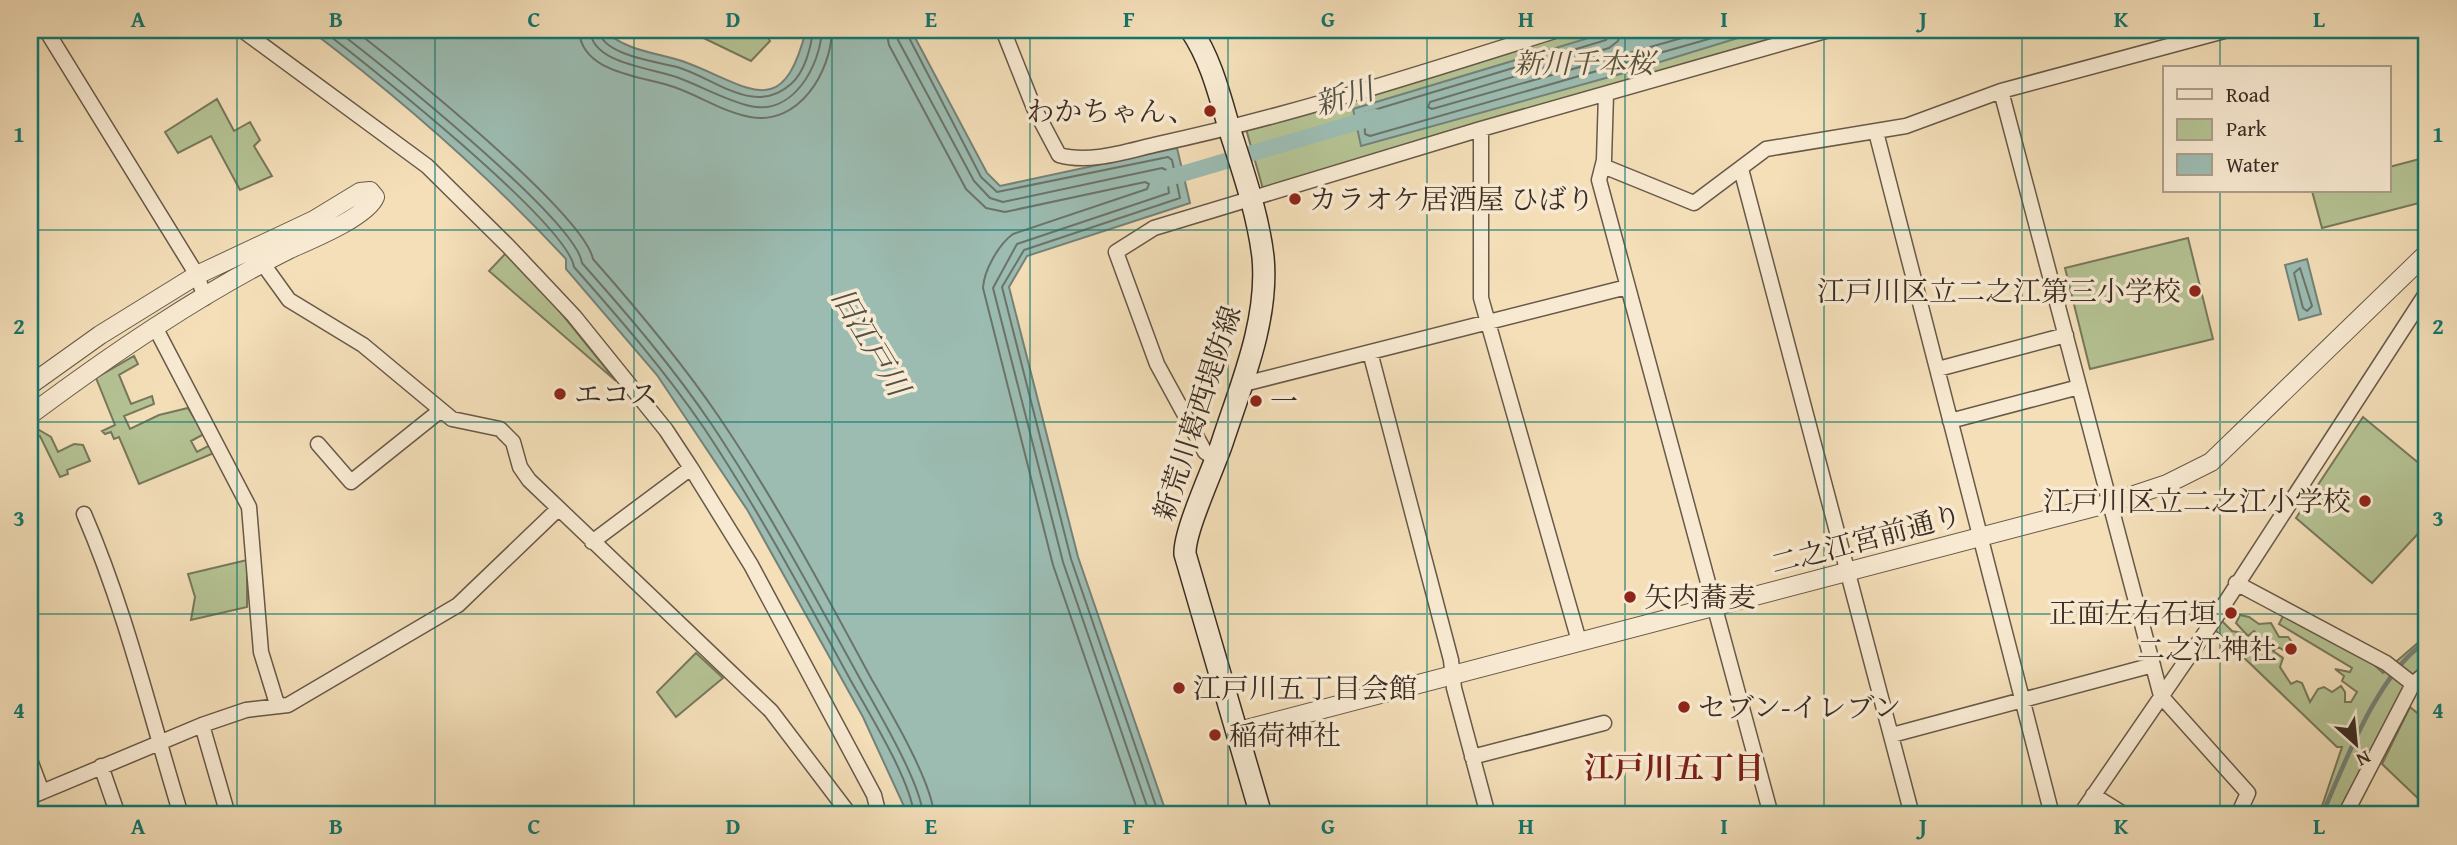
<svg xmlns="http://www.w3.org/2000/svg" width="2457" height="845" viewBox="0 0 2457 845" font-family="'Gentium Book Plus','Noto Serif JP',serif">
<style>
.green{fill:#b5c394;stroke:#78785c;stroke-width:2}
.water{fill:#9cbcb2;stroke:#758279;stroke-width:2}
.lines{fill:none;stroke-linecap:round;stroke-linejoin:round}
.shore{stroke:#6b746a;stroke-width:2}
.stream{stroke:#758279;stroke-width:4.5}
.canal{stroke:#9cbcb2;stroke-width:16}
.minor-casing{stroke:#685948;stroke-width:17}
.tertiary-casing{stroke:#685948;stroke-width:20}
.secondary-casing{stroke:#3a2c23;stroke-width:24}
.minor{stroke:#f8ead2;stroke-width:14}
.tertiary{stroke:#f8ead2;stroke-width:18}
.secondary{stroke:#f8ead2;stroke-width:21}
.grid{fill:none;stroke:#0f766e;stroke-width:2;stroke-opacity:0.55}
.poi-dot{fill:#8f2418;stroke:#f8ead2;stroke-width:2.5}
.labels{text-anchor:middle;stroke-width:7;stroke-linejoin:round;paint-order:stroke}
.park-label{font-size:28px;font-style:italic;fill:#59523f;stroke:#f8ead2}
.poi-label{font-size:28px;fill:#3a2c23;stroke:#f8ead2;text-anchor:start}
.street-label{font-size:28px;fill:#3a2c23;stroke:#f8ead2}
.water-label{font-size:30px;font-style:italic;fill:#525047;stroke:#f8ead2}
.neighbourhood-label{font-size:30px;font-weight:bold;fill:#7a1f14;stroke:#f8ead2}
.neatline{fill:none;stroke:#0f766e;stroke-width:2.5}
.grid-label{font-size:23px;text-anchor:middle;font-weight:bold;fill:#0f766e}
</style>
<rect width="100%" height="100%" fill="#f4dfb9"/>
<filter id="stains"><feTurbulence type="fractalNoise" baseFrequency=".00286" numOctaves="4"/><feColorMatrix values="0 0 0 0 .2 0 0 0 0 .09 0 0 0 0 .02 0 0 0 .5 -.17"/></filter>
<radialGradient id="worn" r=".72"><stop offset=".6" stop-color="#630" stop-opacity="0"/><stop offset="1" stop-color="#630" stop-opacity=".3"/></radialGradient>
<!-- green -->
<path class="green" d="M687,30H764L770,41L751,61Z
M1579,30H1819L1263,189L1246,129Z
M217,99L234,131L250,122L260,140L254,146L272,176L240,190L211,136L178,153L165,132Z
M2427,157V201L2322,228L2312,191H2389V167Z
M2188,238L2213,339L2090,369L2065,268Z
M506,253L549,298L616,381L489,271Z
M134,356L138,364L119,375L131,404L152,396L154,404L124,416L130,429L159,415L188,408L204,434L191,441L197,452L210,445L214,453L139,484L119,437L114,439L111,432L105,434L102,431L115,425L96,378Z
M2363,417L2427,470V524L2372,583L2296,518Z
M34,427L51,437L58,452L74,444L83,445L90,461L67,470L68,474L60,477L40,436L30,441V430Z
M247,560V607L191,620L195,597L188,574Z
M2284,614L2362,654L2383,673L2427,635V663L2409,679L2337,815H2319L2342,747H2337L2214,629L2221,620L2232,631L2243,633V641L2249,648L2259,637L2254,631L2248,636L2236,623L2240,615L2249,617L2259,624L2271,623L2279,637H2288L2295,646L2290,654L2278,647L2273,651L2283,658L2280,667L2291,684L2297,681L2302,683L2310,702L2318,689L2324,687L2332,692L2341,686L2345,692V702H2351L2357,692L2342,681L2344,676L2335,669L2350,672L2352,668L2279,624Z
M696,653L723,678L676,717L657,692Z
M2410,707L2427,721V807L2382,764Z"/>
<!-- water -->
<path class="water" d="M310,30H603C627,51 653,52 682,61C747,84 782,126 806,30H911L987,173L1000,186L1177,148L1190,203L1027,256L1009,287L1078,557L1167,815H908L863,717L748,511L657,375L566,269V259C487,174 402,100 310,30Z
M1615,30H1764L1624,73L1361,146L1353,109Z
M2307,259L2321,314L2299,320L2285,265Z"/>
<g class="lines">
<!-- shore -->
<path class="shore" d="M322,30C367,64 567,223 574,267C620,319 665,371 704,428C758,509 804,595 851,681C869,713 911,781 914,815
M336,30C380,63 576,220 582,263C628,315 673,367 712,425C768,509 815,597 864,686C880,715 921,784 923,815
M354,30C399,64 583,213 593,259C638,310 681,361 719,417C776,501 824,591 872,680C890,711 932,782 934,815
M579,30C581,74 644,76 674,87C700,96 723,112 750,117C799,126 831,72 832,30
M590,30C592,65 655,68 679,78C703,87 725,100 750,106C793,116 820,66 822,30
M599,30C601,55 658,62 677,67C715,78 754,117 791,84C805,72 811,47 813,30
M886,30L889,45L966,189L986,208L1005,212L1145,182L1149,184L1147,189L1013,234C999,244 984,270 983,288L1053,565L1139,815
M896,30L898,40L974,181L990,198L1003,202L1162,168L1166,170L1169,193L1017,244L993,288L1063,562L1150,815
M905,30L981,177L997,192L1168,157L1172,160L1180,198L1024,250L1002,287L1071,559L1159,815
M1612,30L1606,40L1364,113L1365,134L1370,136L1740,30
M1621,30L1618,41L1609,48L1430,102L1428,107L1432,109L1710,30
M2300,268L2312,306L2307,311L2303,308L2294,273Z"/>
<!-- stream -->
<path class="stream" d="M2322,815C2345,763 2378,672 2427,641"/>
<!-- canal -->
<path class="canal" d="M1165,179L1375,117"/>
<defs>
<path id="minor" d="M46,30L197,275L205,298
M242,30L427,166L508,246L574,316L666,430L691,468L751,565L874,795L879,815
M1003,30L1034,108L1059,155C1090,164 1127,151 1158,144C1294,115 1427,71 1558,30
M2001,91L2161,696L2248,793L2238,815
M1606,94L1604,160L1599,180L1771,815
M1481,129V298L1579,641
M1876,132L2052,815
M1603,166L1694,203L1766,149L1906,126L2001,91L2228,30
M1741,169L1912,815
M258,257L289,300L363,345L452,419L500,429L513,442L520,467L529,480L771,711L850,815
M155,327L249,507L261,652L277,704
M1370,352L1451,660L1454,688L1488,815
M1938,369L2066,335
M1240,385L1627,287
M1950,421L2079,387
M318,444L351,482L441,410
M1217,460L1205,452L1157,364L1116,252L1154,228L1481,129L1829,30
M84,514C126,611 150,714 181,815
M592,542L691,468
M2236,583L2386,663L2413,684
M202,725L228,815
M1892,735L2153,665
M1472,757L1604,723
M30,760L42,792
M101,766L118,815
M2093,795L2125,815
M30,797L202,725L246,710L288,705L458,605L558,509
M2080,815L2218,614L2427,292
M2345,815L2413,684L2427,672"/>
<path id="tertiary" d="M30,385L100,335L197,275L314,220L360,192L370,191L375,197C367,217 310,240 290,249C198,295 112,354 30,415
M1239,731L2110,503L2167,484L2211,462L2427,253"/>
<path id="secondary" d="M1191,30C1212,61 1220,98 1231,134C1244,174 1258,215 1263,257C1269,320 1241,385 1222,443C1213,470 1184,531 1185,554L1261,815"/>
</defs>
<!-- minor casing -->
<use href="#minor" class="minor-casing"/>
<!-- tertiary casing -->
<use href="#tertiary" class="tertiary-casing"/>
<!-- secondary casing -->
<use href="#secondary" class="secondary-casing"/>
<!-- minor -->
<use href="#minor" class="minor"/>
<!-- tertiary -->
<use href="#tertiary" class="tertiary"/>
<!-- secondary -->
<use href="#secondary" class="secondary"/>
</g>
<!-- grid -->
<path class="grid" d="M237,30V815M435,30V815M634,30V815M832,30V815M1030,30V815M1228,30V815M1427,30V815M1625,30V815M1824,30V815M2022,30V815M2220,30V68M2220,191V815M30,230H2427M30,422H2427M30,614H2427"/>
<!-- markers -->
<g class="poi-dot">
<circle cx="1210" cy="111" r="7"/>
<circle cx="1295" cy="199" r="7"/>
<circle cx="2195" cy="291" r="7"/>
<circle cx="560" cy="394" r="7"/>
<circle cx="1256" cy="401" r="7"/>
<circle cx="2365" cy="501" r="7"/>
<circle cx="1630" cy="597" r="7"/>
<circle cx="2231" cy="613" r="7"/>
<circle cx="2291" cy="649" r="7"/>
<circle cx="1179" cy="688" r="7"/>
<circle cx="1684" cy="707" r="7"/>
<circle cx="1215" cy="735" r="7"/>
</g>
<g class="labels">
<!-- park labels -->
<g class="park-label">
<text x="1584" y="73">新川千本桜</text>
</g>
<!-- poi labels -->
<g class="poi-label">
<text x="1196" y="121" text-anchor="end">わかちゃん、</text>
<text x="1309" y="209">カラオケ居酒屋 ひばり</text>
<text x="2181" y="301" text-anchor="end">江戸川区立二之江第三小学校</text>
<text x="574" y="404">エコス</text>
<text x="1270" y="411">一</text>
<text x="2351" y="511" text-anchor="end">江戸川区立二之江小学校</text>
<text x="1644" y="607">矢内蕎麦</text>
<text x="2217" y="623" text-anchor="end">正面左右石垣</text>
<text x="2277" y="659" text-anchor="end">二之江神社</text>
<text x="1193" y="698">江戸川五丁目会館</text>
<text x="1698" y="717">セブン-イレブン</text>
<text x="1229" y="745">稲荷神社</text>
</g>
<!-- street labels -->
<g class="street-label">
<text transform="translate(1197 413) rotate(-72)" y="10">新荒川葛西堤防線</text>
<text transform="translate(1866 539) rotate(-15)" y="10">二之江宮前通り</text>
</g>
<!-- water labels -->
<g class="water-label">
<text transform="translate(1344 97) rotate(-17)" y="10">新川</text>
<text transform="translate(870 342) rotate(59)" y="10">旧江戸川</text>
</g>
<!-- neighbourhood labels -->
<g class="neighbourhood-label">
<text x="1674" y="778">江戸川五丁目</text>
</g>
</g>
<!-- margin -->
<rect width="2457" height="845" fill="none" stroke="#f4dfb9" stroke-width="77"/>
<!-- legend -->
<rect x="2163" y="66" width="228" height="126" fill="#f8ead2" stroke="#ac9e8c" stroke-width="2"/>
<rect x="2177" y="89" width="35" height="10" fill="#f8ead2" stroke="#ac9e8c" stroke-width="2"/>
<text x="2226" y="102" font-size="21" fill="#3a2c23">Road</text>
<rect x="2177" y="119" width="35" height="21" fill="#b5c394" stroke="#ac9e8c" stroke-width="2"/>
<text x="2226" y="136" font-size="21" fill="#3a2c23">Park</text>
<rect x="2177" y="154" width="35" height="21" fill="#9cbcb2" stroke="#ac9e8c" stroke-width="2"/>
<text x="2226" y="172" font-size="21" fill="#3a2c23">Water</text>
<!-- north arrow -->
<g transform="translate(2356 744) rotate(153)" stroke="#f8ead2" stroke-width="5" paint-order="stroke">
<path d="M0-5L12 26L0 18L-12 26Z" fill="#3a2c23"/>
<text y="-10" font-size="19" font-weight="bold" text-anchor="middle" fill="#3a2c23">N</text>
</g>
<rect x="38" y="38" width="2380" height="768" class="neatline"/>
<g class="grid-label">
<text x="138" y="27">A</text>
<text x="336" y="27">B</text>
<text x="534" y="27">C</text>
<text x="733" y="27">D</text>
<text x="931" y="27">E</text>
<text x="1129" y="27">F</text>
<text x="1328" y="27">G</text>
<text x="1526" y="27">H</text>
<text x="1724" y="27">I</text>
<text x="1923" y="27">J</text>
<text x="2121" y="27">K</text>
<text x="2319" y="27">L</text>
<text x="19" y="142">1</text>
<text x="2438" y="142">1</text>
<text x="19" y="334">2</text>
<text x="2438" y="334">2</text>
<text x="19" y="526">3</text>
<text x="2438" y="526">3</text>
<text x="19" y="718">4</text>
<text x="2438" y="718">4</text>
<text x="138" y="834">A</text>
<text x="336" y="834">B</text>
<text x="534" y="834">C</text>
<text x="733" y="834">D</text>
<text x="931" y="834">E</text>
<text x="1129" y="834">F</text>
<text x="1328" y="834">G</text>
<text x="1526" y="834">H</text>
<text x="1724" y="834">I</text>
<text x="1923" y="834">J</text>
<text x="2121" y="834">K</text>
<text x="2319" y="834">L</text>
</g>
<rect width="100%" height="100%" filter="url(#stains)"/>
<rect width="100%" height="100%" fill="url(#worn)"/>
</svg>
